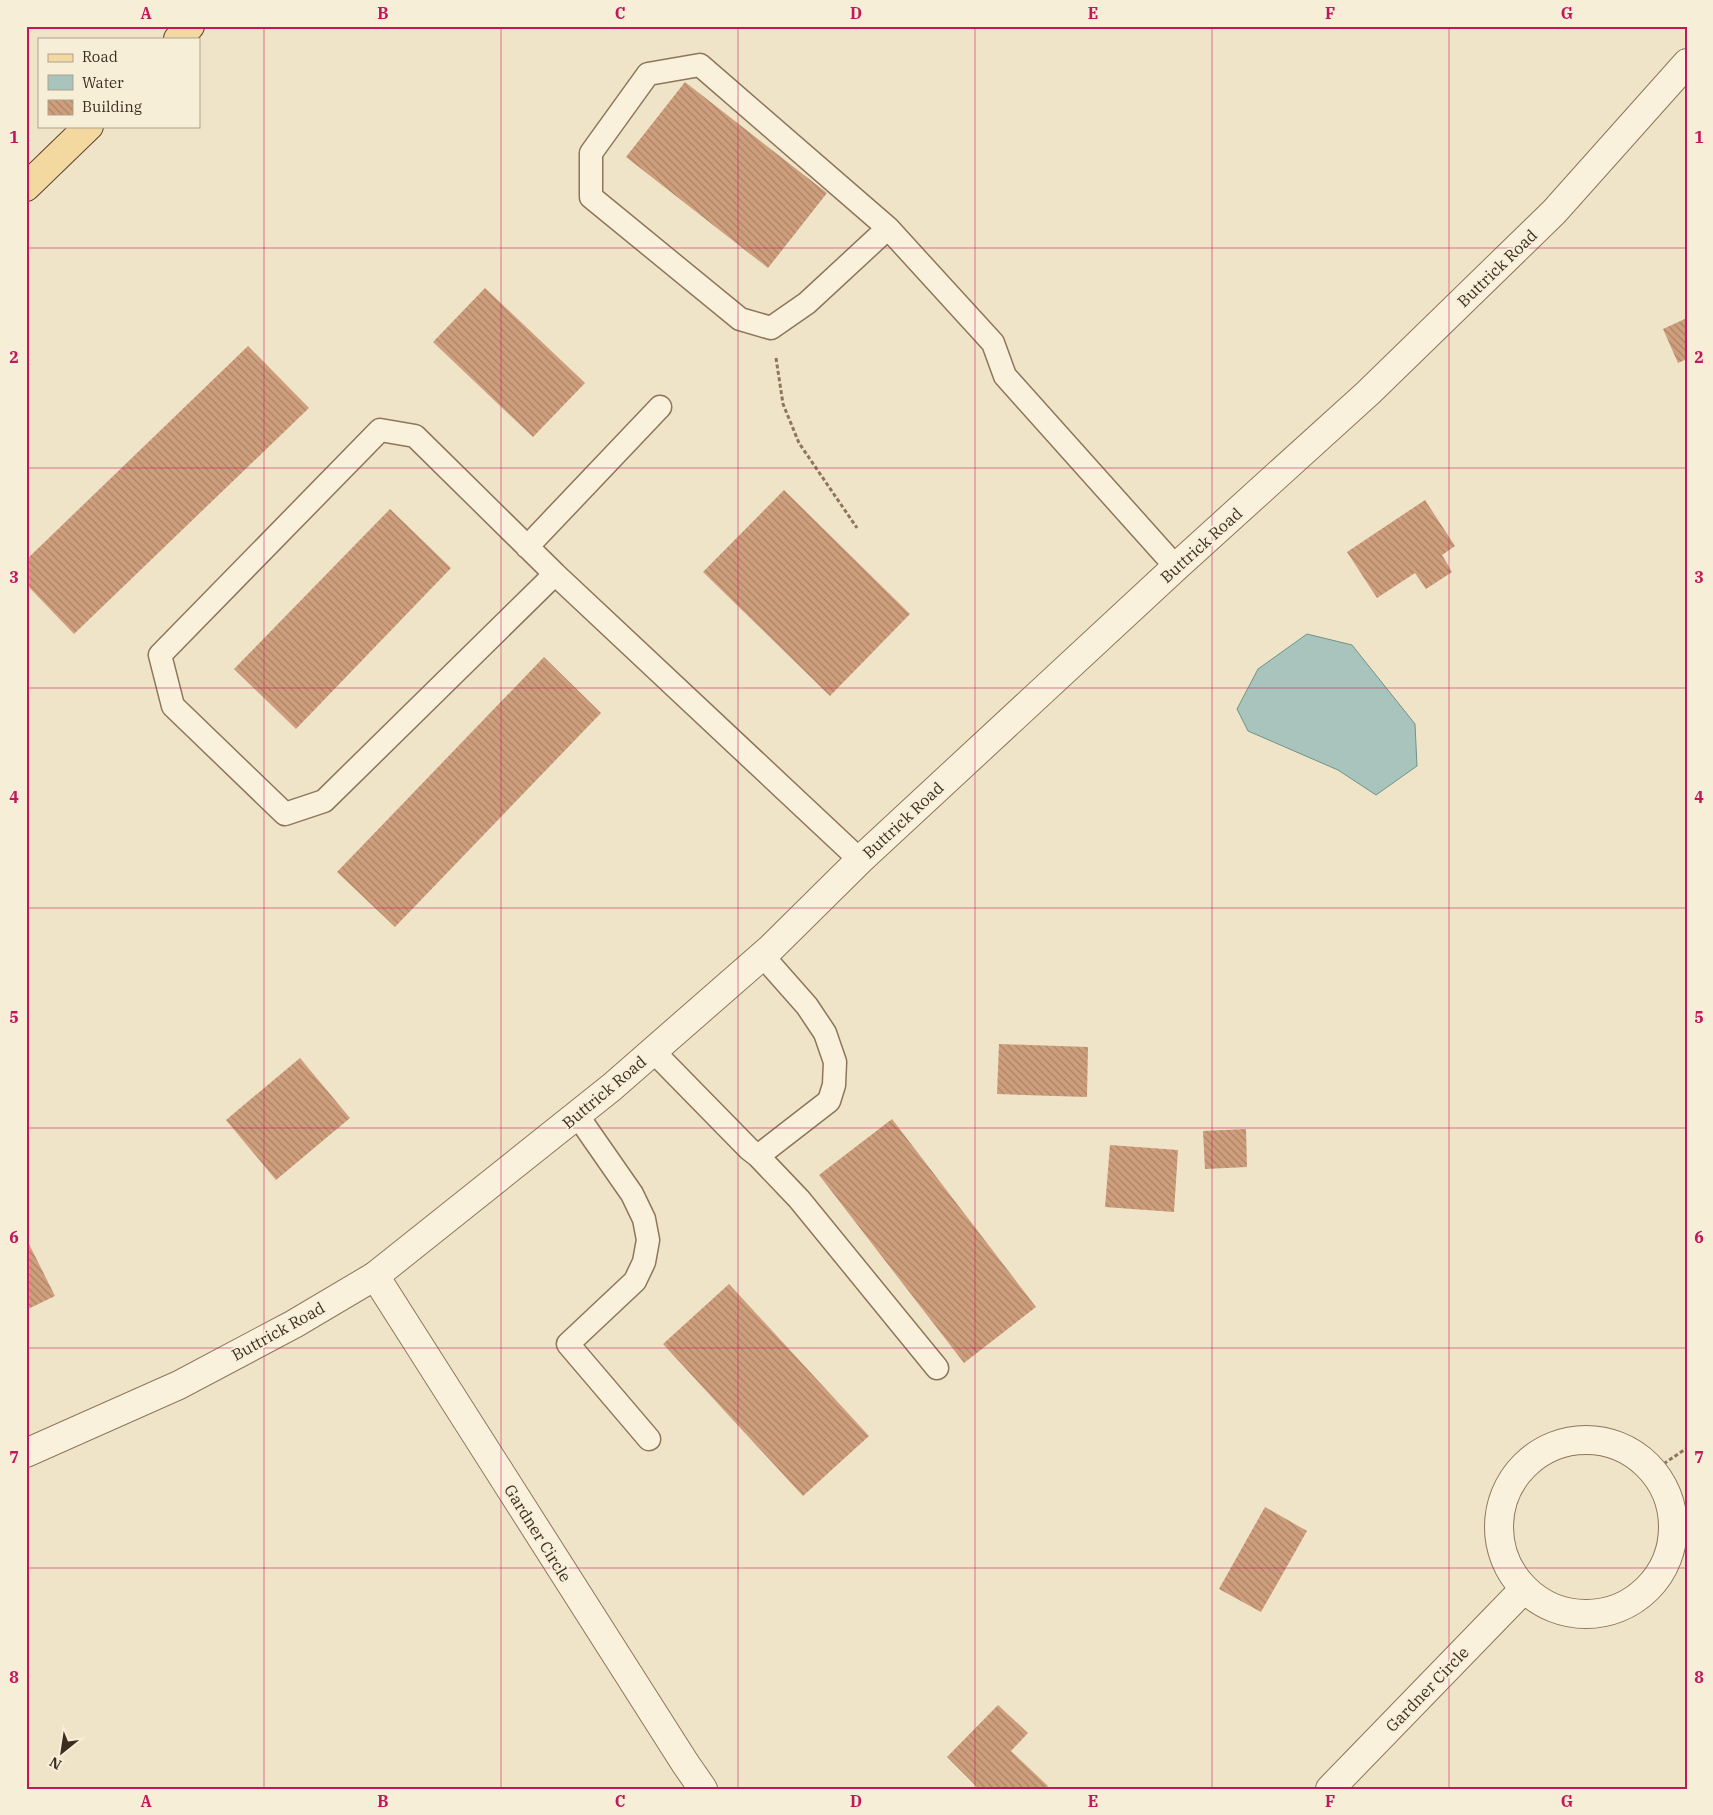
<svg xmlns="http://www.w3.org/2000/svg" width="1713" height="1815" viewBox="0 0 1713 1815" font-family="'IBM Plex Serif',serif">
<style>
.water{fill:#a9c4bc;stroke:#6f938a}
.building{fill:url(#building-back-hatch)}
.lines{fill:none;stroke-linecap:round;stroke-linejoin:round}
.service-casing{stroke:#8d765c;stroke-width:25}
.minor-casing{stroke:#8d765c;stroke-width:30}
.tertiary-casing{stroke:#8d765c;stroke-width:30}
.primary-casing{stroke:#5b4430;stroke-width:30}
.path{stroke:#8d765c;stroke-width:3;stroke-dasharray:4 2.5;stroke-linecap:butt}
.service{stroke:#faf1dc;stroke-width:22}
.minor{stroke:#faf1dc;stroke-width:28}
.tertiary{stroke:#faf1dc;stroke-width:28}
.primary{stroke:#f3d9a0;stroke-width:28}
.grid{fill:none;stroke:#c2185b;stroke-width:1;stroke-opacity:0.55}
.labels{text-anchor:middle;stroke-width:4;stroke-linejoin:round;paint-order:stroke}
.street-label{font-size:16px;fill:#3d2e20;stroke:#f7eed8}
.neatline{fill:none;stroke:#c2185b;stroke-width:2}
.grid-label{font-size:16px;text-anchor:middle;font-weight:bold;fill:#c2185b}
</style>
<defs>
<pattern id="building-back-hatch" width="6" height="6" patternUnits="userSpaceOnUse" patternTransform="scale(1.25)"><rect width="6" height="6" fill="#cf9f7d"/><path d="M-1 5l2 2M0 0l6 6M5-1l2 2" fill="none" stroke="#a98266"/></pattern>
</defs>
<rect width="100%" height="100%" fill="#f0e4c8"/>
<!-- water -->
<path class="water" d="M1307,634L1352,645L1415,724L1417,766L1376,795L1338,770L1248,731L1237,709L1258,669Z"/>
<!-- building -->
<path class="building" d="M685,82L827,193L768,268L626,157Z
M485,288L585,383L533,437L433,342Z
M1687,318V359L1678,363L1663,329Z
M248,346L309,408L74,634L26,584V560Z
M784,490L910,614L830,696L703,572Z
M1425,500L1455,546L1442,555L1452,572L1426,589L1415,573L1377,598L1347,552Z
M390,509L451,568L296,729L234,669Z
M544,657L601,713L395,927L337,872Z
M999,1044L1088,1047L1087,1097L997,1094Z
M300,1058L350,1118L276,1180L226,1120Z
M892,1119L1036,1307L964,1363L819,1175Z
M1246,1129L1247,1167L1205,1169L1203,1131Z
M1110,1145L1178,1150L1174,1212L1105,1207Z
M28,1242L55,1296L26,1310V1243Z
M729,1284L869,1436L803,1496L663,1344Z
M1265,1507L1307,1531L1261,1612L1219,1589Z
M998,1705L1028,1733L1011,1751L1048,1786L1045,1789H979L947,1757Z"/>
<g class="lines">
<defs>
<path id="service" d="M888,228L700,65L648,74L591,153V197L740,319L771,328L807,303L888,228L993,343L1005,376L1176,567
M527,547L660,407
M555,574L324,801L285,814L173,706L160,655L380,430L415,436L555,574L860,860
M653,1051L749,1149L758,1156L829,1101L834,1085L835,1062L825,1033L807,1006L762,955
M577,1115L632,1194L644,1219L648,1240L644,1262L635,1281L568,1344L649,1439
M758,1156L799,1199L937,1368"/>
<path id="minor" d="M375,1276L685,1763L703,1789
M1499 1527a87 87 0 1 1 174 0a87 87 0 1 1-174 0Z
M1330,1789L1523,1590"/>
<path id="tertiary" d="M26,1453L179,1385L294,1324L375,1276L612,1087L771,948L860,860L1176,567L1368,393L1554,212L1687,63"/>
<path id="primary" d="M178,39L190,26
M26,187L89,126"/>
</defs>
<!-- service casing -->
<use href="#service" class="service-casing"/>
<!-- minor casing -->
<use href="#minor" class="minor-casing"/>
<!-- tertiary casing -->
<use href="#tertiary" class="tertiary-casing"/>
<!-- primary casing -->
<use href="#primary" class="primary-casing"/>
<!-- path -->
<path class="path" d="M776,358L783,404L799,443L857,528
M1653,1471L1687,1448"/>
<!-- service -->
<use href="#service" class="service"/>
<!-- minor -->
<use href="#minor" class="minor"/>
<!-- tertiary -->
<use href="#tertiary" class="tertiary"/>
<!-- primary -->
<use href="#primary" class="primary"/>
</g>
<!-- grid -->
<path class="grid" d="M264,26V1789M501,26V1789M738,26V1789M975,26V1789M1212,26V1789M1449,26V1789M26,248H1687M26,468H1687M26,688H1687M26,908H1687M26,1128H1687M26,1348H1687M26,1568H1687"/>
<g class="labels">
<!-- street labels -->
<g class="street-label">
<text transform="translate(1497 268) rotate(-44)" y="6">Buttrick Road</text>
<text transform="translate(1201 545) rotate(-42)" y="6">Buttrick Road</text>
<text transform="translate(903 820) rotate(-43)" y="6">Buttrick Road</text>
<text transform="translate(604 1092) rotate(-40)" y="6">Buttrick Road</text>
<text transform="translate(278 1331) rotate(-29)" y="6">Buttrick Road</text>
<text transform="translate(538 1533) rotate(58)" y="6">Gardner Circle</text>
<text transform="translate(1427 1689) rotate(-46)" y="6">Gardner Circle</text>
</g>
</g>
<!-- border -->
<rect width="1713" height="1815" fill="none" stroke="#f7eed8" stroke-width="55"/>
<!-- legend -->
<rect x="38" y="38" width="162" height="90" fill="#f7eed8" stroke="#ada18e"/>
<rect x="48" y="54" width="25" height="8" fill="#f3d9a0" stroke="#ada18e"/>
<text x="82" y="62" font-size="15" fill="#3d2e20">Road</text>
<rect x="48" y="75" width="25" height="15" fill="#a9c4bc" stroke="#ada18e"/>
<text x="82" y="88" font-size="15" fill="#3d2e20">Water</text>
<rect x="48" y="100" width="25" height="15" fill="url(#building-back-hatch)" stroke="#ada18e"/>
<text x="82" y="112" font-size="15" fill="#3d2e20">Building</text>
<!-- north arrow -->
<g transform="translate(62 1752) rotate(210)" stroke="#f7eed8" stroke-width="4" paint-order="stroke">
<path d="M0-4L9 19L0 12L-9 19Z" fill="#3d2e20"/>
<text y="-8" font-size="14" font-weight="bold" text-anchor="middle" fill="#3d2e20">N</text>
</g>
<rect x="28" y="28" width="1658" height="1760" class="neatline"/>
<g class="grid-label">
<text x="146" y="19">A</text>
<text x="383" y="19">B</text>
<text x="620" y="19">C</text>
<text x="856" y="19">D</text>
<text x="1093" y="19">E</text>
<text x="1330" y="19">F</text>
<text x="1567" y="19">G</text>
<text x="14" y="143">1</text>
<text x="1699" y="143">1</text>
<text x="14" y="363">2</text>
<text x="1699" y="363">2</text>
<text x="14" y="583">3</text>
<text x="1699" y="583">3</text>
<text x="14" y="803">4</text>
<text x="1699" y="803">4</text>
<text x="14" y="1023">5</text>
<text x="1699" y="1023">5</text>
<text x="14" y="1243">6</text>
<text x="1699" y="1243">6</text>
<text x="14" y="1463">7</text>
<text x="1699" y="1463">7</text>
<text x="14" y="1683">8</text>
<text x="1699" y="1683">8</text>
<text x="146" y="1807">A</text>
<text x="383" y="1807">B</text>
<text x="620" y="1807">C</text>
<text x="856" y="1807">D</text>
<text x="1093" y="1807">E</text>
<text x="1330" y="1807">F</text>
<text x="1567" y="1807">G</text>
</g>
</svg>
